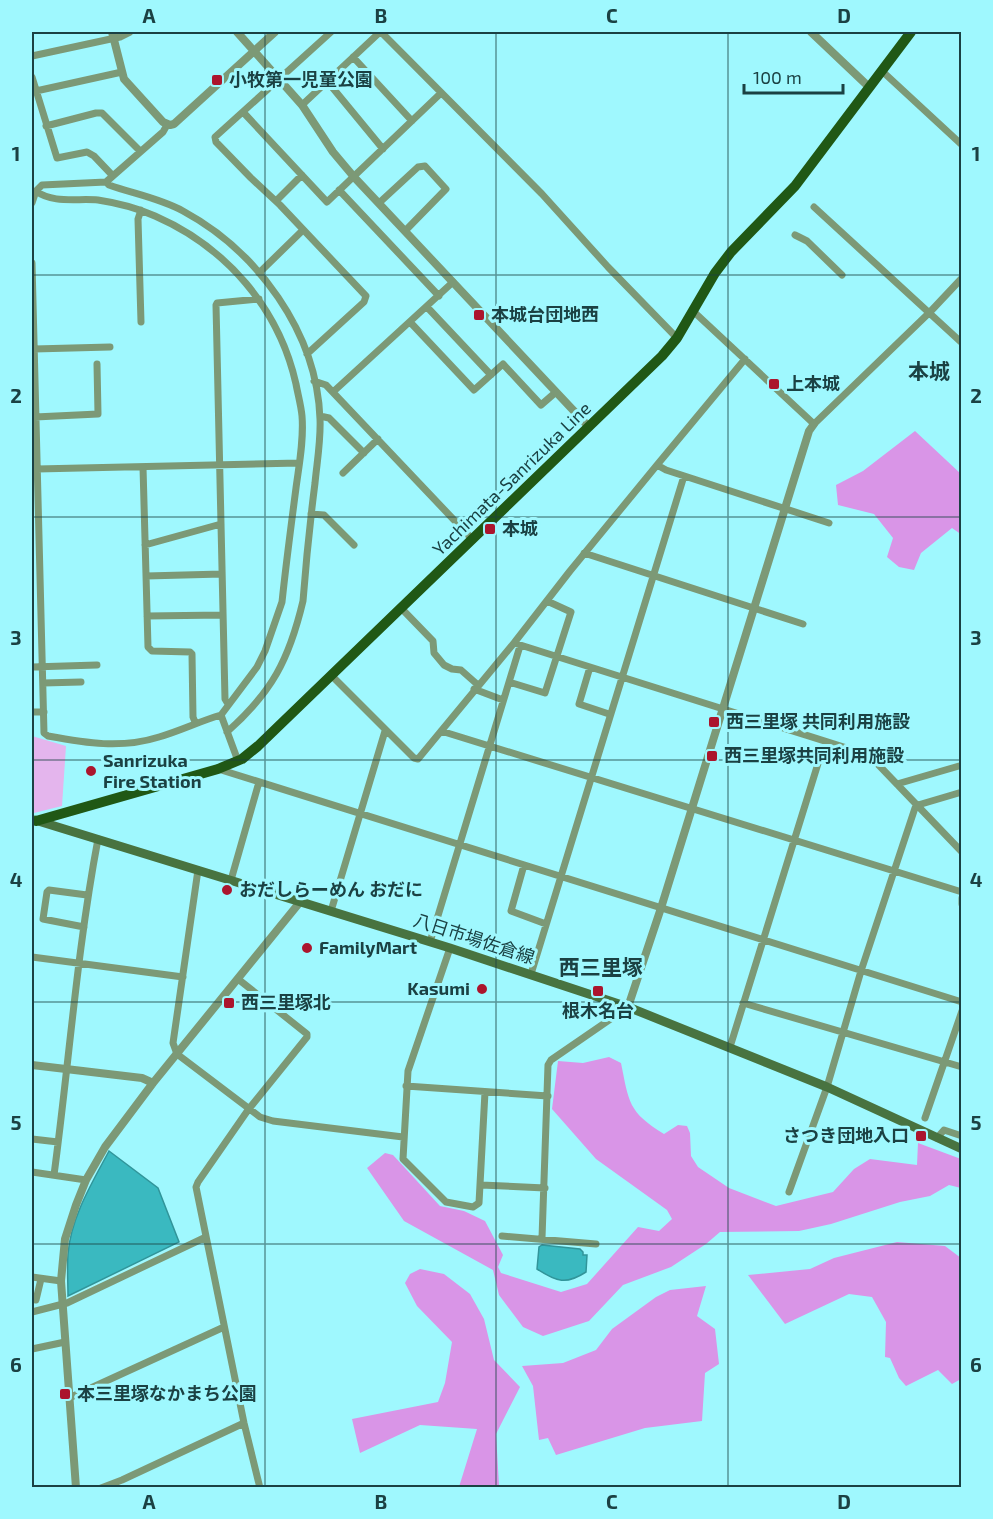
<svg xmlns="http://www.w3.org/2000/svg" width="993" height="1519" viewBox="0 0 993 1519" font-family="'Exo 2','Noto Sans JP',sans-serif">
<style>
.green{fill:#e4b5ed}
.forest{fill:#d995e7}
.water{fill:#3ab9c0;stroke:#31959a;stroke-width:1.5}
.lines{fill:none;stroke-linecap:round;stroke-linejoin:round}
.minor{stroke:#7c9976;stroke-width:7}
.tertiary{stroke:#7c9976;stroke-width:8}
.secondary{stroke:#487340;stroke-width:9}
.primary{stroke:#205815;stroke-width:10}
.grid{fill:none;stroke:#1b4143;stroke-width:1.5;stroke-opacity:0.55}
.poi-dot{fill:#ab152d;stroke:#9ff8fe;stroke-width:2}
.labels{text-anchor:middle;stroke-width:6;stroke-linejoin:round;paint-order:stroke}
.poi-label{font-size:18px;font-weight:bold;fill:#1b4143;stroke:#9ff8fe;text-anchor:start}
.street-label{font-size:18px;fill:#1b4143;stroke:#9ff8fe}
.quarter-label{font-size:21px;font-weight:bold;fill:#1b4143;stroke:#9ff8fe}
.neatline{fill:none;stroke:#1b4143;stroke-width:2}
.grid-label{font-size:20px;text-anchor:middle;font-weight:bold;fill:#1b4143}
</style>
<rect width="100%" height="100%" fill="#9ff8fe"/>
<!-- green -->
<path class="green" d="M32,736L66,746L62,806L34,813L32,812Z"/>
<!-- forest -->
<path class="forest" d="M915,431L961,474L962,535L952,528L921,553L914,570L899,567L887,557L893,538L874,514L838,505L836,485L863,471Z
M609,1057L621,1063C629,1102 628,1112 664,1134L678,1125L687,1126L690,1133L691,1156L698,1167L729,1188L776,1206L833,1192L854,1169L870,1159L917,1165L918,1143L961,1159V1188L949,1185L930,1196L900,1202L831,1224L799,1231L720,1232L706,1244L671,1267L623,1285L589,1321L543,1336L523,1327L499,1295L493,1270L404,1221L367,1168L385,1153L393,1155L440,1206L464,1211L485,1221L503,1255L498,1267L501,1273L561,1292L587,1284L638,1227L659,1231L672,1219L667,1210L596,1159L552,1109L558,1061L583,1063Z
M897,1242L945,1246L961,1258V1379L952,1384L938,1370L906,1386L899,1378L890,1358L885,1357L886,1322L872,1297L849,1294L785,1324L748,1275L810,1269L834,1258Z
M420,1269L444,1274L470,1294L484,1319L494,1360L520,1387L496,1434L499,1485L459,1487L477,1429L420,1425L360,1453L352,1419L438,1402L445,1383L452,1342L417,1306L405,1283L410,1274Z
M706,1286L697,1316L715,1329L719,1364L705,1373L702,1421L645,1428L556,1455L548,1438L539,1440L533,1386L522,1366L563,1363L596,1350L612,1329L656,1297L670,1290Z"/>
<!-- water -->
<path class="water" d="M109,1151L158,1188L179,1242L68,1296C68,1282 67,1268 68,1254C71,1217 92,1183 109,1151Z
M542,1245L580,1249L583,1252V1255H587L586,1272C566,1285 557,1282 537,1269L539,1247Z"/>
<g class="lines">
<!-- minor -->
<path class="minor" d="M381,32L542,194L608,267L677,338
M32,56L120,37L130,32
M353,57L412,121
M882,71L962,145
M32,77L57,158L87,152L94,156L113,176
M327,81L383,149
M36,91L122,72
M302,105L380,32
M243,112L327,202L441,93
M46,126L96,113H102L140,151
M106,182L109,185C134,194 159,198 183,211C257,251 317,332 320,419C321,440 317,462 315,483C310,522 306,562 303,601C289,660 272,692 227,732
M339,190L439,296
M36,191C53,204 78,198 98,200C118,203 137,208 155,216C226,247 279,308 296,384C298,395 301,405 302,416C304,440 299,465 296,488C291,526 286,564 282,602L265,651L257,667L221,715L238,761
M276,201L302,175
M32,203L36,191L42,185L106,182L163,132L167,125
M379,203L418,167L425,166L446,189L405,231
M814,207L962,343
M795,235L807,241L842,275
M32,263L44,733L48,736C86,743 121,749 159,737C180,731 200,721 221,715
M259,273L303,230
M427,307L491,375
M693,311L814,424L930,312L962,278
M141,322L138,219L141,210
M410,322L474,390L503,364L541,405L556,392
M34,349L110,347
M307,354L364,302L366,296L280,205L251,178L216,142L215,137L331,32
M314,381L326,385L473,540
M333,392L453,282
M320,416L329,418L364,453
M35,417L98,414L97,364
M657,465L666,470L829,523
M143,467L148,647L152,651L190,652L192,654L193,717L195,722
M37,469L299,463
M343,473L378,439
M311,514L324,515L354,545
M145,545L221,524
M584,553L803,624
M146,576L222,574
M401,608L433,641L434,653L444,665L452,669L461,670L478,685
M147,616L223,615
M514,643L869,755L962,852
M32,667L97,665
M590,667L579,704L609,714
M331,675L414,758L418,759L514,643L570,571L657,465L745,359
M509,682L545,693L571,612L547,601
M43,683L81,682
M474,689L503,700
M228,704L225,699L216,305L217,303L259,299
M32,712H44
M441,731L962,892
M218,769L962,1002
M897,784L959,766
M524,865L511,911L546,924
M198,870L173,1043L177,1054L260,1117L273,1121L403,1137
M231,880L259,782
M962,898V904
M331,911L385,731
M84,927L43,919L47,892L49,890L87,895
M430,942L520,646
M450,948L408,1071L403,1159L446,1202L473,1207L479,1203L485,1092
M32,957L183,977
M531,974L684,476
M238,979L307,1034V1037L248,1110L198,1182L196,1187L244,1423L260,1488
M743,1003L962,1067
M730,1047L825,741
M406,1086L548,1096
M925,1118L962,1011
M937,1138L944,1130L962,1136
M32,1139L58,1142
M32,1172L86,1180
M54,1175C69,1063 77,950 98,839
M481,1185L545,1188
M789,1192L827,1087L861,971L915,808L918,805L962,792
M502,1236L596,1244
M542,1238L548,1065L551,1060L628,1007
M32,1277L61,1281
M32,1299L36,1300L41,1279
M32,1312L67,1303L206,1237
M32,1349L65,1342
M69,1398L224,1327
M101,1488L122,1480L244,1423"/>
<!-- tertiary -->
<path class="tertiary" d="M112,32L124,79L163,122L170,125L174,124L275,32
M237,32L302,105L333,152L354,177L589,427
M811,32L869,87
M628,1007L661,908L809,431L814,424
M32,1065L142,1078L153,1083
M76,1488L61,1281L65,1239L76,1205L86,1180L105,1147L153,1083L300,902"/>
<!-- secondary -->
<path class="secondary" d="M35,820L450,948L628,1007L827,1087L962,1149"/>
<!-- primary -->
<path class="primary" d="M36,821L218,769L242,759L258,746L662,356L677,338L715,273L731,252L795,186L911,32"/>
</g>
<!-- grid -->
<path class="grid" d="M265,32V1488M496,32V1488M728,32V1488M32,275H962M32,517H962M32,760H962M32,1002H962M32,1244H962"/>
<!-- markers -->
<g class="poi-dot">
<rect x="211" y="74" width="12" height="12" rx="3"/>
<rect x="473" y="309" width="12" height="12" rx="3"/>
<rect x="768" y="378" width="12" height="12" rx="3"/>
<rect x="484" y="523" width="12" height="12" rx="3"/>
<rect x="708" y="716" width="12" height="12" rx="3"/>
<rect x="706" y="750" width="12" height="12" rx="3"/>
<circle cx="91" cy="771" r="6"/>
<circle cx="227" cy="890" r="6"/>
<circle cx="307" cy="948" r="6"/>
<circle cx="482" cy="989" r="6"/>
<rect x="592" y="985" width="12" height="12" rx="3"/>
<rect x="223" y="997" width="12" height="12" rx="3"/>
<rect x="915" y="1130" width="12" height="12" rx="3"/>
<rect x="59" y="1388" width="12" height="12" rx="3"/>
</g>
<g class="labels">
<!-- poi labels -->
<g class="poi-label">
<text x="229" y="86">小牧第一児童公園</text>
<text x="491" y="321">本城台団地西</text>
<text x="786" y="390">上本城</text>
<text x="502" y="535">本城</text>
<text x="726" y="728">西三里塚 共同利用施設</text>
<text x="724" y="762">西三里塚共同利用施設</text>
<text x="103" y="767">Sanrizuka<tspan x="103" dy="21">Fire Station</tspan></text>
<text x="239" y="896">おだしらーめん おだに</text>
<text x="319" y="954">FamilyMart</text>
<text x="470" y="995" text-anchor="end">Kasumi</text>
<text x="241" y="1009">西三里塚北</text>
<text x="598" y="1017" text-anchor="middle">根木名台</text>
<text x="909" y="1142" text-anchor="end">さつき団地入口</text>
<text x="77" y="1400">本三里塚なかまち公園</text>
</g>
<!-- street labels -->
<g class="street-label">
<text transform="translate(512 479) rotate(-44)" y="6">Yachimata-Sanrizuka Line</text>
<text transform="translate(474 939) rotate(18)" y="6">八日市場佐倉線</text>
</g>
<!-- quarter labels -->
<g class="quarter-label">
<text x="929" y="379">本城</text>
<text x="601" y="975">西三里塚</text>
</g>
</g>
<!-- border -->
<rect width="993" height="1519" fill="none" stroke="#9ff8fe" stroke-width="66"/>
<!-- scale -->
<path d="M744 84v9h99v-9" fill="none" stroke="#1b4143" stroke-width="3"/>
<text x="753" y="84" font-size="18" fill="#1b4143" stroke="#9ff8fe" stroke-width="4.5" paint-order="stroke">100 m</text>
<rect x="33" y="33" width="927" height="1453" class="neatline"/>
<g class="grid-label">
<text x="149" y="23">A</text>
<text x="381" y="23">B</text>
<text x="612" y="23">C</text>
<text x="844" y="23">D</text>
<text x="16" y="161">1</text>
<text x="976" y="161">1</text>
<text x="16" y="403">2</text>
<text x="976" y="403">2</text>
<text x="16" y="645">3</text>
<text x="976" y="645">3</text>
<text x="16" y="887">4</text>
<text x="976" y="887">4</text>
<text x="16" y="1130">5</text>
<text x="976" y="1130">5</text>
<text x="16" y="1372">6</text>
<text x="976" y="1372">6</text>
<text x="149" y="1509">A</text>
<text x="381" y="1509">B</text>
<text x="612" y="1509">C</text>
<text x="844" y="1509">D</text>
</g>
</svg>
